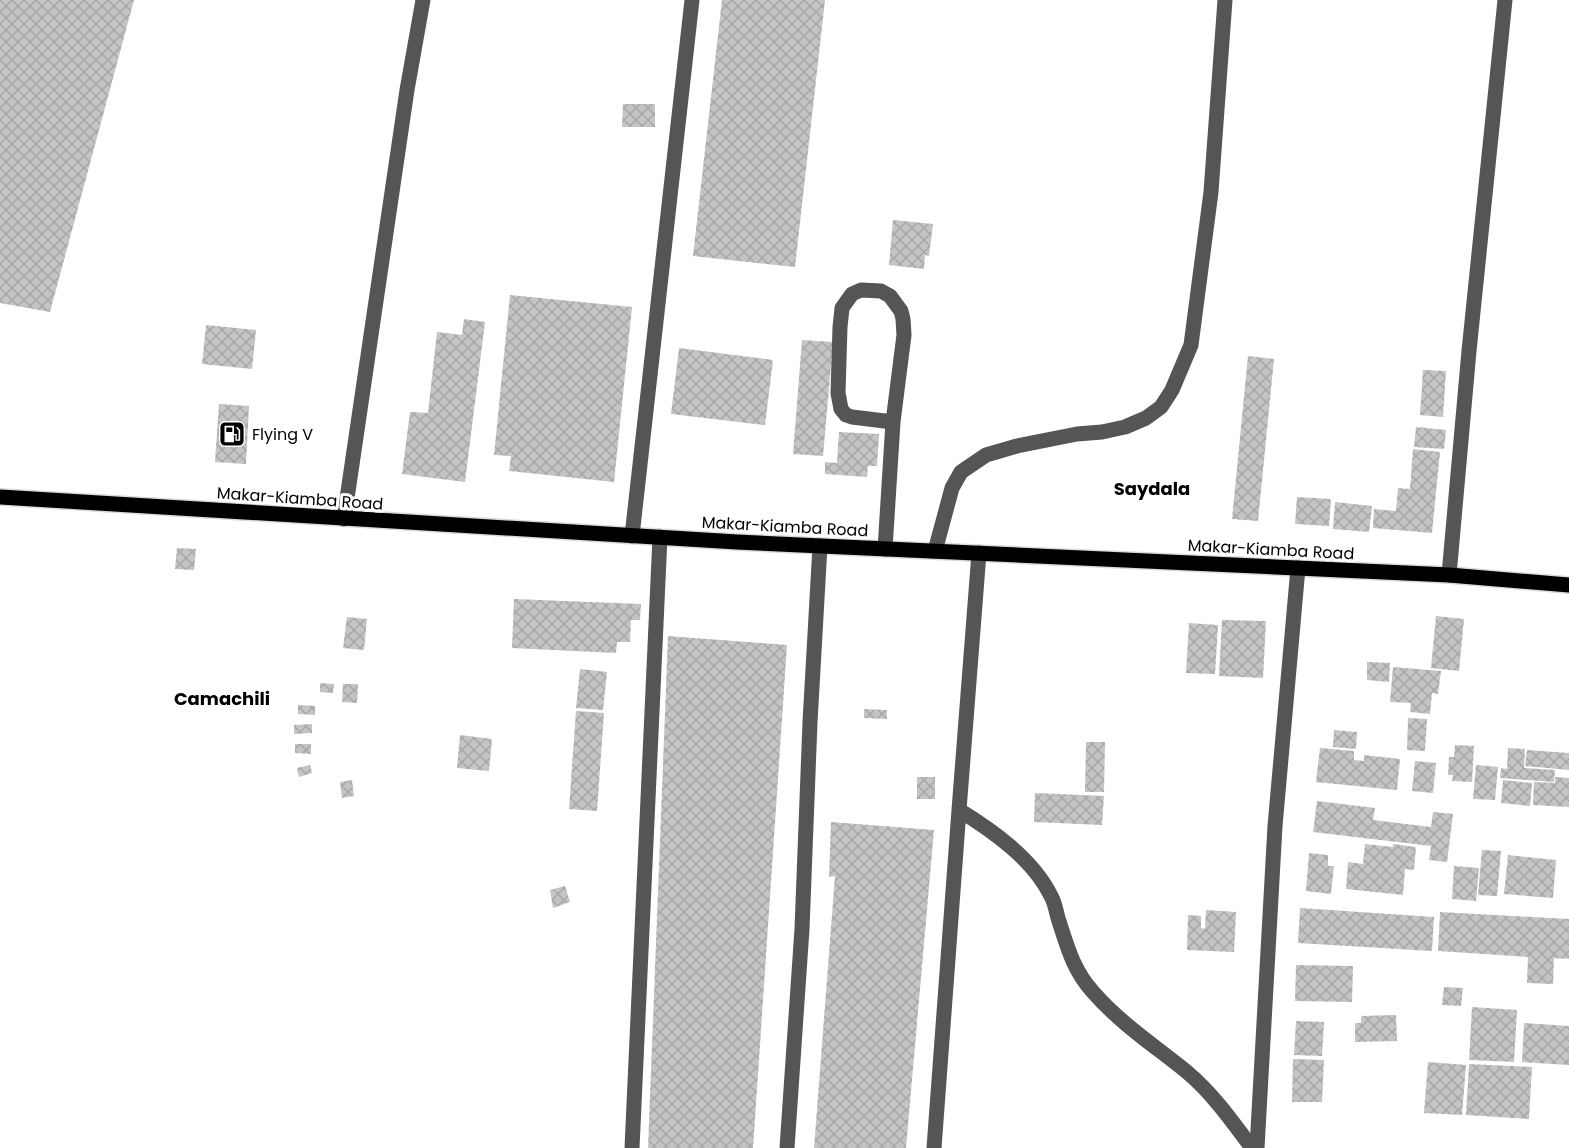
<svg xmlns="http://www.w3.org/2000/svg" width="1569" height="1148" viewBox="0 0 1569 1148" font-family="Poppins,sans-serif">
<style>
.building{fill:url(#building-cross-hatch)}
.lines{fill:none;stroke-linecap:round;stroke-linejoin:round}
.major-casing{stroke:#dbdbdb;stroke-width:18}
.minor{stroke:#555;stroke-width:15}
.major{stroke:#000;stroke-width:15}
.labels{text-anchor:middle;stroke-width:6;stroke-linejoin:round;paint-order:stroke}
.poi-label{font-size:16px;fill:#000;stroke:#fff;text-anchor:start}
.street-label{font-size:16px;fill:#000;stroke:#fff}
.neighbourhood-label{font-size:18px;font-weight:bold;fill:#000;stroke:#fff}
</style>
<defs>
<pattern id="building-cross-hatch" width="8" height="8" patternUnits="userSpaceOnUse" patternTransform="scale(1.5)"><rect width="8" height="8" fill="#c4c4c4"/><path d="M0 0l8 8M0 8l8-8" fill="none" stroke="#a7a7a7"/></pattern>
</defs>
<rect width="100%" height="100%" fill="#fff"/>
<!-- building -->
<path class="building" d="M0,0H134L50,312L0,303Z
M722,0H825L795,267L693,256Z
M623,104H655V127H622Z
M893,220L933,224L929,256L925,255L924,269L889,265Z
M510,295L632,307L614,482L509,471L511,456L494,455Z
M464,319L485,322L465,482L402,474L410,412L428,413L437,332L462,335Z
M206,325L256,330L252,369L202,364Z
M802,340L833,342L823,456L793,454Z
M679,348L773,360L765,425L671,414Z
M1248,356L1274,359L1258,521L1232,519Z
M1423,370L1446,371L1443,417L1420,415Z
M219,404L249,406L246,464L215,462Z
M1416,427L1446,430L1444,449L1414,447Z
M839,432L879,434L877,466H868L867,477L825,474V462L837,463Z
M1413,449L1440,452L1432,533L1373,528L1374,509L1396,511L1398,488L1410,489Z
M1297,497L1331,499L1329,526L1295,524Z
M1335,502L1372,506L1369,532L1333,529Z
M177,548L196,549L194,570L175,569Z
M514,599L641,604L640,620H631L630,642H617L616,653L512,648Z
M1436,616L1464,619L1459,671L1431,668Z
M347,617L367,619L364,650L343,648Z
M1222,620L1266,621L1263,678L1219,676Z
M1189,623L1218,625L1215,674L1186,673Z
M668,636L787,645L753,1148H648Z
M1367,662L1390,663L1389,682L1367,680Z
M1393,667L1441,671L1438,694L1432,693L1430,714L1410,712L1411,703L1390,702Z
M580,669L607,672L603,710L576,708Z
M320,683L334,684L333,693L320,692Z
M343,684H358L357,703L342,702Z
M298,705L315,706V715L298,714Z
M864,709L887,710V719L864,718Z
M576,711L604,713L597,811L569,809Z
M1408,718L1427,719L1425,751L1407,750Z
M312,724V733L294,734V725Z
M1334,730L1357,732L1356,749L1333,747Z
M460,735L492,739L489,771L457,768Z
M1086,742H1105L1104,792H1085Z
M295,744H311V754L295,753Z
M1455,745L1474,746L1472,782L1452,781L1453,775H1448L1449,757H1454Z
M1320,748L1354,751V760L1364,761V755L1400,759L1397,790L1316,782Z
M1508,748L1525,749L1524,768L1555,770L1554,782L1500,778L1501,768L1507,769Z
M1527,750L1569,753V770L1525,766Z
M1415,761L1436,763L1433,793L1412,791Z
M310,765L312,773L299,777L297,768Z
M1476,765L1498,767L1495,800L1473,799Z
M917,777H935V799H917Z
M1555,777L1569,778V807L1533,805L1534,782L1555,783Z
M352,780L354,796L342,798L340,782Z
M1503,780L1532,783L1530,806L1501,803Z
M1035,793L1104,796L1102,825L1034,822Z
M1317,801L1375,808L1373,820L1431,827L1433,812L1453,814L1447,862L1429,860L1431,846L1313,832Z
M831,822L934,830L906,1148H814L835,876L829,877Z
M1365,844L1393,847V844L1416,847L1414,870L1405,869L1403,895L1346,889L1348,862L1363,864Z
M1482,850L1501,851L1497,896L1478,895Z
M1309,853L1328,855V866H1334L1331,894L1306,891Z
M1508,855L1556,860L1553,898L1504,894Z
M1454,866L1479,868L1476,901L1452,899Z
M565,886L570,902L553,908L550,890Z
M1300,908L1434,917L1432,951L1298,943Z
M1206,910L1236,912L1234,952L1187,950L1188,915L1201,916V928L1205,929Z
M1440,912L1569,919V959L1554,958L1553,984L1527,983L1528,957L1438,951Z
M1296,965L1353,966L1352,1002L1295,1001Z
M1444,987L1463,988L1461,1006L1442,1005Z
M1472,1007L1517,1010L1514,1062L1469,1060Z
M1396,1015L1397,1041L1355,1042V1023H1361V1016Z
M1296,1021L1324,1022L1322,1056L1294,1055Z
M1524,1023L1569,1026V1065L1522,1062Z
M1293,1059L1324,1060L1322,1102H1292Z
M1428,1062L1466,1065L1462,1115L1424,1113Z
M1469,1064L1532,1067L1529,1119L1466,1115Z"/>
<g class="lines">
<defs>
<path id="major" d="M0,497L737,542L1449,575L1569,585"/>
</defs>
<!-- major casing -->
<use href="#major" class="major-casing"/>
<!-- minor -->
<path class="minor" d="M344,519L407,90L423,0
M632,536L692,0
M885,549L893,422L904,335L903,319L901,311L890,296L881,291L861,290L852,294L842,308L840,327L838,393L841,409L846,415L852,417L893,422
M935,551L952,488L961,472L986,455L1017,446L1077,434L1102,432L1125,427L1146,418L1161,407L1172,390L1191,345L1211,192L1225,0
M1449,575L1469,351L1505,0
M959,810C993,831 1033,859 1051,896C1055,903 1056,911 1058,918C1067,946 1073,970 1093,992C1120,1023 1155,1046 1187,1072C1213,1094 1232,1121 1252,1148
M632,1148L660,537
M787,1148L802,929L810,722L820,546
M934,1148L959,810L979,553
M1257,1148L1275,826L1298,568"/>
<!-- major -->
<use href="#major" class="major"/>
</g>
<!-- icons -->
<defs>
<symbol id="fuel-square" viewBox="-11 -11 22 22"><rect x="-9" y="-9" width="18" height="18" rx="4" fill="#000" stroke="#fff"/><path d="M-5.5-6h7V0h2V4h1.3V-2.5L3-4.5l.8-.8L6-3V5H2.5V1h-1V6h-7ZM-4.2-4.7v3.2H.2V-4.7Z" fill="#fff"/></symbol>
</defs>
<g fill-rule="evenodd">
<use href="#fuel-square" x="217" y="419" width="30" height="30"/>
</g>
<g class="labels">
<!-- poi labels -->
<g class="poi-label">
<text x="252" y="440">Flying V</text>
</g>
<!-- street labels -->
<g class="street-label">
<text transform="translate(300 498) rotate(4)" y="6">Makar-Kiamba Road</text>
<text transform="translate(785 526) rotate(3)" y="6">Makar-Kiamba Road</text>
<text transform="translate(1271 549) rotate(3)" y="6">Makar-Kiamba Road</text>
</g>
<!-- neighbourhood labels -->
<g class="neighbourhood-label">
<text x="1152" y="495">Saydala</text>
<text x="222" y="705">Camachili</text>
</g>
</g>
</svg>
